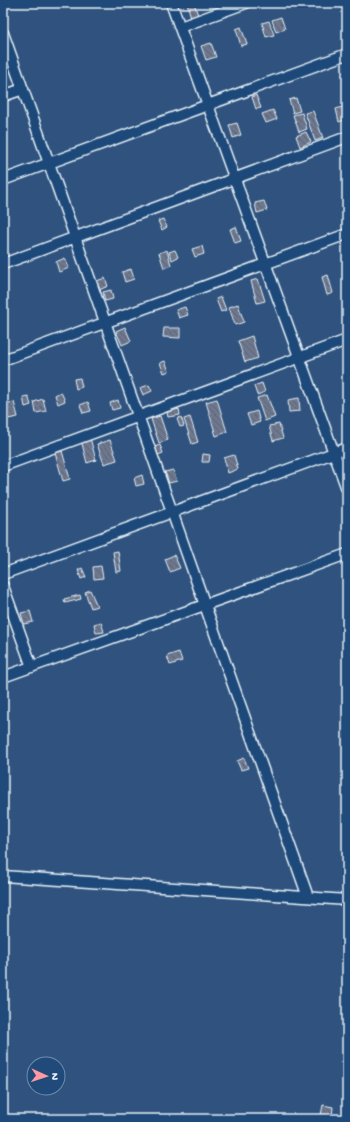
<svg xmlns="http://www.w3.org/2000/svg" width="350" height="1122" viewBox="0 0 350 1122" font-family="'Gochi Hand',sans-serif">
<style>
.building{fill:url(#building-back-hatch);stroke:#e8f1f8}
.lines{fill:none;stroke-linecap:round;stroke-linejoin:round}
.minor-casing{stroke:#e8f1f8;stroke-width:13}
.minor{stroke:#1f4a7a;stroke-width:10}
</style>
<defs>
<pattern id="building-back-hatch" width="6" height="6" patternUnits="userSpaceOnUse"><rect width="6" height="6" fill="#6d778d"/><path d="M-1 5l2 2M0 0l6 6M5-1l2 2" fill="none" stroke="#5b626f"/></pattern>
</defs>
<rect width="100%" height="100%" fill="#2f537e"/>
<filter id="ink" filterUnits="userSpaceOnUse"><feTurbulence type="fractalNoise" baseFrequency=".025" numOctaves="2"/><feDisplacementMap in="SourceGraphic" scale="8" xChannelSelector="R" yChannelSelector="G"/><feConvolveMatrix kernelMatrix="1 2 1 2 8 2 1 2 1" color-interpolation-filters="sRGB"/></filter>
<g filter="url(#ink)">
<!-- building -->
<path class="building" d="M187,3H194L198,15L191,18Z
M281,17L285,29L276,32L272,20Z
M269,21L274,35L266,37L262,23Z
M241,27L247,44L241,46L236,29Z
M211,43L216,57L206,60L201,46Z
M256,95L261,108L256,109L252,97Z
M296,98L300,111L293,113L289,100Z
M345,106L347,119L339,122L336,109Z
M273,110L277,119L266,123L262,114Z
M313,111L323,138L315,141L305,113Z
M302,113L307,129L299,132L293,115Z
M237,123L241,135L233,138L229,125Z
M306,132L311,142L300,147L296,136Z
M264,201L267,210L257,213L255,203Z
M163,219L167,227L162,230L158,221Z
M236,227L241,241L235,243L230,229Z
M202,246L204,254L195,257L192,249Z
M167,250L171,265L164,268L159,253Z
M175,250L178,257L172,260L169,252Z
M65,258L69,268L59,272L56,262Z
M131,269L134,279L125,282L122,272Z
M328,275L333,293L327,295L322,277Z
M105,278L108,286L97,291L94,282Z
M258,279L265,301L257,303L251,281Z
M111,290L113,299L105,301L103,292Z
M221,297L226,310L221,312L216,299Z
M238,304L244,322L235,325L229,307Z
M185,307L188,315L179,318L176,310Z
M125,327L131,341L122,345L116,331Z
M164,328H180V338L163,337Z
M252,336L258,358L245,362L238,341Z
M165,361L169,371L164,373L160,363Z
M80,378L82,387L76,389L74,379Z
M262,383L265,392L257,395L254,386Z
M149,385L152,391L143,395L140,388Z
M61,392L65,401L58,404L55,395Z
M267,395L275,417L265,421L257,398Z
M28,396L31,405L25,407L23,397Z
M299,398L300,411L289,412L288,400Z
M43,399L46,411L36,413L34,402Z
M217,399L227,432L216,436L206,402Z
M118,400L120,408L112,410L110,403Z
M14,402L18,417L8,419L4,404Z
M88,402L91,411L83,413L80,405Z
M179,409L180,415L168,417L167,412Z
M257,411L260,422L251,425L247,414Z
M160,416L168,440L159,443L151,419Z
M181,417L184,426L180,427L177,419Z
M190,417L198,442L192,444L184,419Z
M279,424L283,438L273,441L269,426Z
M90,438L96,460L87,463L81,440Z
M110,440L117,460L104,464L97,444Z
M160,445L163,453L158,455L155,447Z
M62,451L70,479L63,481L55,453Z
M203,454L210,455L209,462H202Z
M234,455L238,469L228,473L224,458Z
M173,470L177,481L169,483L165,472Z
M142,475L144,484L136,486L134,478Z
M118,551L121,571L116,572L113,552Z
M174,555L180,568L170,572L165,559Z
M101,566L103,578L94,579L93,567Z
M82,568L86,577L81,579L78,570Z
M90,590L97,606L91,608L85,592Z
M80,595L81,599L65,603L64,599Z
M30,611L33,622L24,624L21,613Z
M101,622L104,632L96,633L94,624Z
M179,652L182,661L170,665L167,656Z
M244,758L248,768L241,770L237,761Z
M323,1105L333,1107L332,1117L321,1115Z"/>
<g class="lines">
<defs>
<path id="minor" d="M171,3L347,489
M180,27L246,3
M3,33L308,897
M3,96L23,89
M3,180L347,54
M3,264L347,137
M3,360L347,234
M3,466L347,340
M3,574L347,448
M3,586L32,667
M3,677L347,554
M3,876L347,900"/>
</defs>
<!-- minor casing -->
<use href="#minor" class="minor-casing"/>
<!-- minor -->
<use href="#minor" class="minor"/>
</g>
</g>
<!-- margin -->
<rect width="350" height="1122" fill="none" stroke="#1f4a7a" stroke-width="16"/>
<rect x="8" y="8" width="334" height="1106" fill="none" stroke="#e8f1f8" stroke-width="1.5" filter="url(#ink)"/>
<!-- north arrow -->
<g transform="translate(46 1076) rotate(93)"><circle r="19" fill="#1f4a7a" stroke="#6f8dac"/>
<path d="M0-3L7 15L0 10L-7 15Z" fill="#ff9aa2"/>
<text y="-6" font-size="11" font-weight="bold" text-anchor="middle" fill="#e8f1f8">N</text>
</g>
</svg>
